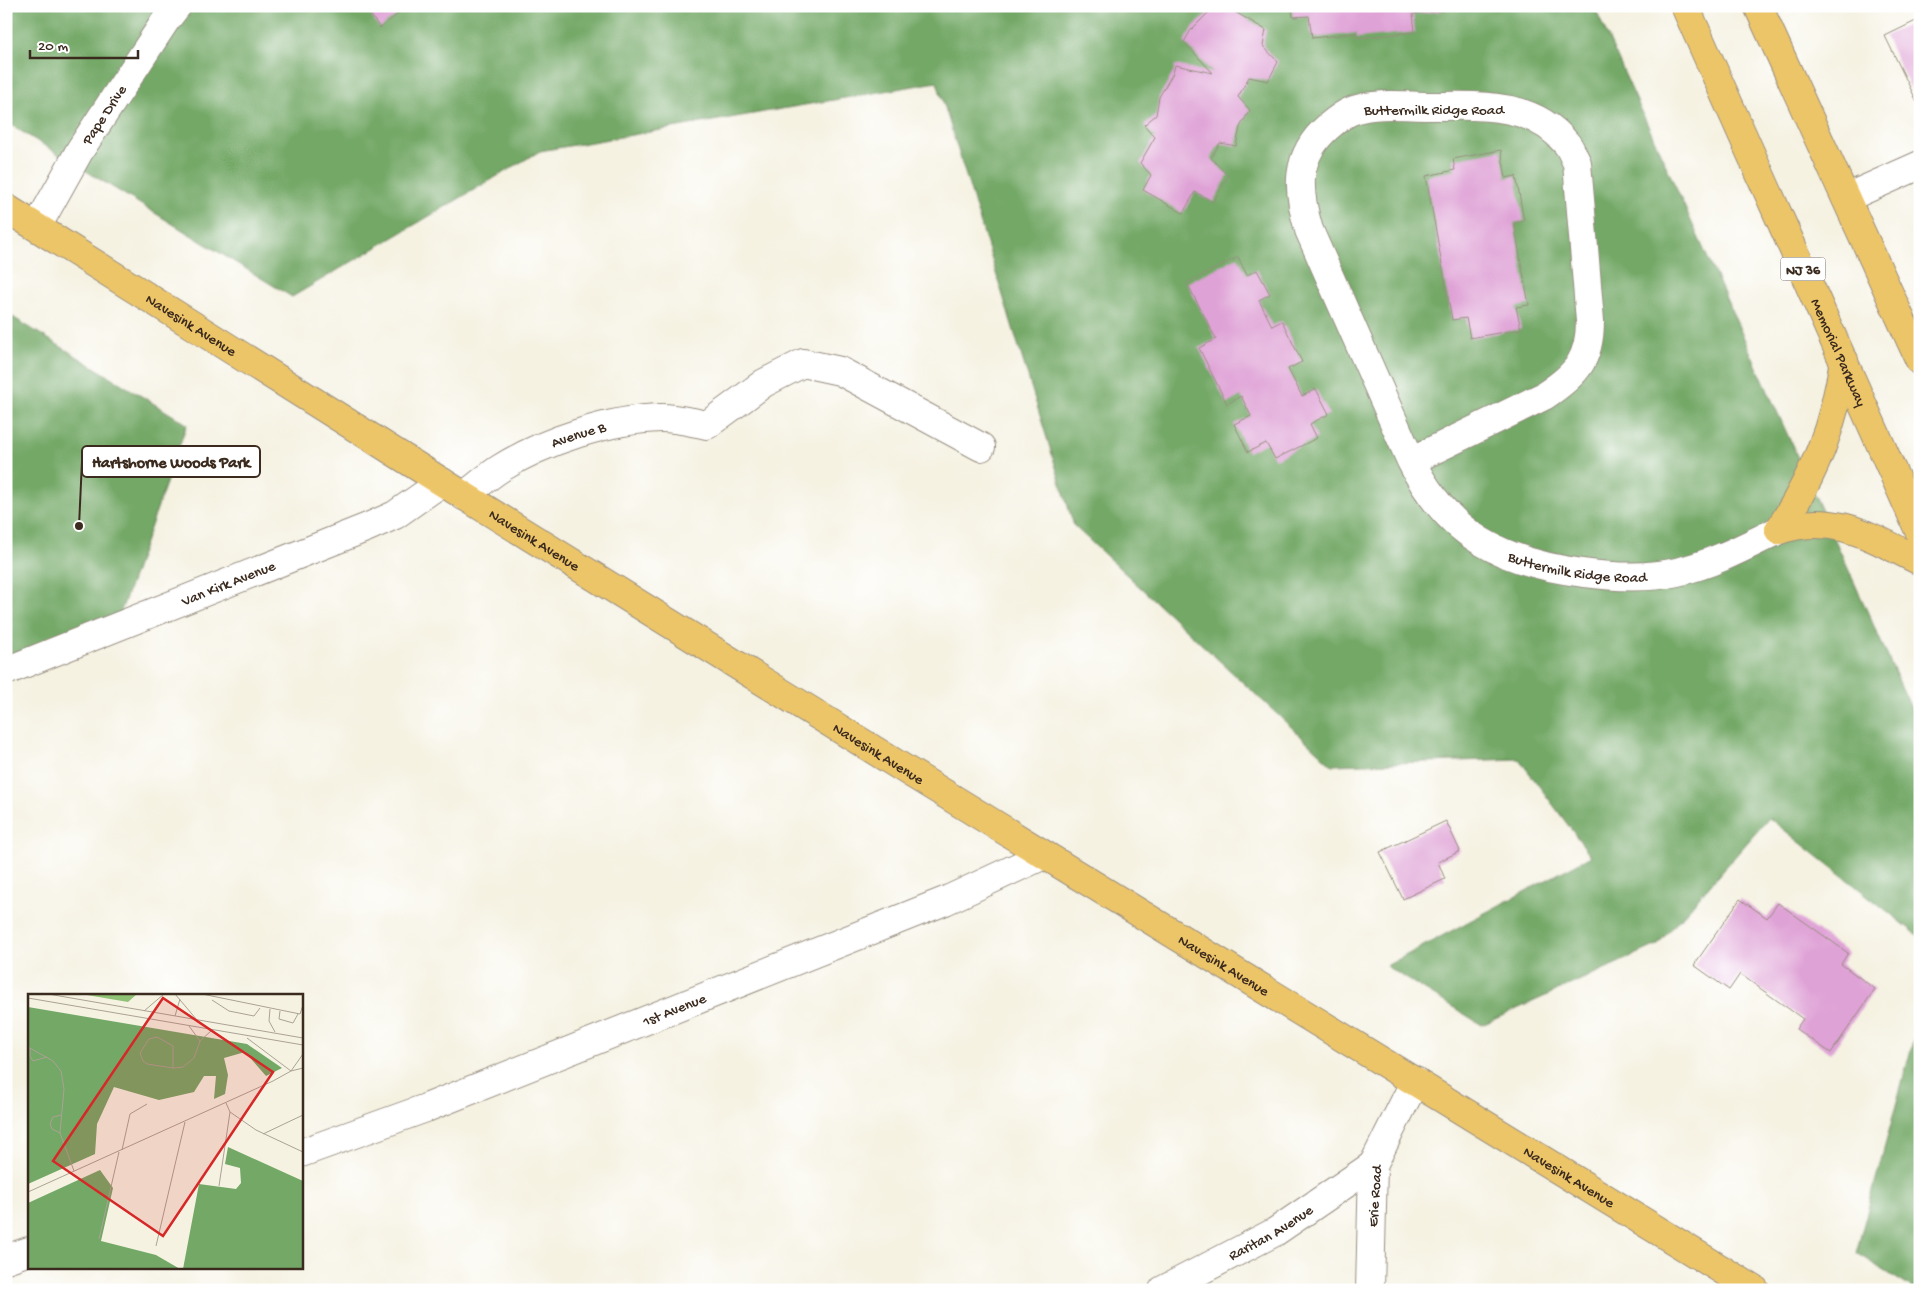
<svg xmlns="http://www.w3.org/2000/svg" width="1926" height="1296" viewBox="0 0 1926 1296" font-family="'Gochi Hand',sans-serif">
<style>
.forest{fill:#73a866;stroke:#576942}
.building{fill:#dfa2d6}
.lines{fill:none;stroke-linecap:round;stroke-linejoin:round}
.minor-casing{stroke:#988e80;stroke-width:30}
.major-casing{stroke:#988e80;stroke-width:30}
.highway-casing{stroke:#988e80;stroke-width:30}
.minor{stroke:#fff;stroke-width:28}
.major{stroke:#edc569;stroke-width:28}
.highway{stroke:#edc569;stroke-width:28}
.labels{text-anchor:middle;stroke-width:4.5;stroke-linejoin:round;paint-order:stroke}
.shield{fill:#fff;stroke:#766a62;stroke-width:1}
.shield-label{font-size:14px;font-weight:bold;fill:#3b2a1e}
.street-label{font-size:15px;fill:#3b2a1e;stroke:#fff}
.inset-road{fill:none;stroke:#aba294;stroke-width:1}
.view{fill:#d62828;fill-opacity:0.15;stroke:#d62828;stroke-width:2.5}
.inset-edge{fill:none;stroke:#3b2a1e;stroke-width:2.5}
.leader{fill:none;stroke:#3b2a1e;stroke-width:2}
.callout-dot{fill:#3b2a1e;stroke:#fff;stroke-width:2}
.callout{fill:#fff;stroke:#3b2a1e;stroke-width:2}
.callout-label{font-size:16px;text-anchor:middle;font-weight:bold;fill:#3b2a1e}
</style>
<rect width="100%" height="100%" fill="#fff"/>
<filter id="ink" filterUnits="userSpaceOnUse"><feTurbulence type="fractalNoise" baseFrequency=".02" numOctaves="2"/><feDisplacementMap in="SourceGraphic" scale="10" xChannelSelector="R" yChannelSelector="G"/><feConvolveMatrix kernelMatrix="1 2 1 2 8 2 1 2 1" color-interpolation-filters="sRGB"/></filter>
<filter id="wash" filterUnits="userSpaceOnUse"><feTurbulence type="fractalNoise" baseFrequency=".0096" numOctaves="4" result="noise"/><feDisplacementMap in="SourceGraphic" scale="20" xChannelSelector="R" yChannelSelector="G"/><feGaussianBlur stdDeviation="1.12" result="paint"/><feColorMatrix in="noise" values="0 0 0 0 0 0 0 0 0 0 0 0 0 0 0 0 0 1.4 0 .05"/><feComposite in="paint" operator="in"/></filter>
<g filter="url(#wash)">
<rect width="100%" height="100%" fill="#f5f2e2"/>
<!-- forest -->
<path class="forest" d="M6,6H1594L1920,728V937L1769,818L1657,945L1482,1025L1386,966L1591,856L1519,759L1332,765L1074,526L937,82L540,151L292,297L6,122Z
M6,313L187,424L115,628L6,670Z
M1920,1016V1290H1915L1856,1253Z"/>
<g id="blocks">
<!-- building -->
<path class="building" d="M364,6H408L380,28Z
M1215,6H1225L1266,30L1263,46L1278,62L1268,81L1249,77L1238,97L1250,110L1240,127L1236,146L1220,143L1211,158L1228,176L1213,202L1195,192L1183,213L1143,190L1151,175L1140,163L1155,137L1144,125L1156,115L1159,97L1173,73L1175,65L1213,73L1184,42L1191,30Z
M1292,6H1442V11L1413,14L1415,32L1357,38V33L1312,38L1309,16L1293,17Z
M1920,19V108L1885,36Z
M1501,150L1506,178L1516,176L1524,221L1514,223L1529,305L1516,307L1521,329L1470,338L1466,318L1452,320L1426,176L1455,170L1453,159Z
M1238,257L1247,275L1257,270L1270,294L1259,300L1272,326L1282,321L1302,362L1288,369L1302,396L1316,389L1329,414L1310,424L1317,438L1275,459L1266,443L1248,452L1234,424L1251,416L1241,396L1227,404L1199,348L1216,339L1187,283Z
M1446,821L1460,851L1438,862L1445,879L1403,899L1380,852Z
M1740,899L1767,918L1778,903L1848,953L1841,964L1875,989L1831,1053L1796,1029L1803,1019L1740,974L1729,990L1694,965Z"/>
</g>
</g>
<g filter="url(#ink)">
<use href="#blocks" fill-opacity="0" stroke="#988e80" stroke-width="1"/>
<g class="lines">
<defs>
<g id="minor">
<path d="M1846,198L1920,165"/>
<path id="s1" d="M37,227L80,150L166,20L177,6"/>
<path id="s2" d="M1411,461L1544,396C1576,375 1590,360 1590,321L1577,163C1573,156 1571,148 1566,143C1532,101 1479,106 1429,106C1406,106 1377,102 1354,110C1345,113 1336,120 1329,126C1294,156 1297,190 1309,230L1411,461C1448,536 1502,562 1583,573C1614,577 1647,579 1677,572C1713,564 1746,546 1779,530"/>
<path id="s3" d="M464,496C476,487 488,476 501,468C544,441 611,419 661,418C676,418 692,422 707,425L764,383L803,363L840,371L981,447"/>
<path id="s4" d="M6,671L368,527L395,515L442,482"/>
<path id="s5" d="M301,1153L426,1108L945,901L1044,855"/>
<path d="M6,1259L29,1251"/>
<path id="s6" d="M1163,1290L1275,1232L1373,1165"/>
<path d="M1370,1290L1373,1165L1415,1081"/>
</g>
<g id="major">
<path id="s7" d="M6,208L442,482L911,773L1755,1290"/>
</g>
<g id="highway">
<path id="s8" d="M1685,6L1920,533"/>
<path d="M1758,6L1920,361"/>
<path d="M1779,530C1815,473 1834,427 1844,360"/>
<path d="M1779,530C1835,512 1871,537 1920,561"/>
</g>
</defs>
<!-- minor casing -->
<use href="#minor" class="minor-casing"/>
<!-- major casing -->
<use href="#major" class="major-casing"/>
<!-- highway casing -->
<use href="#highway" class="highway-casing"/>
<!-- minor -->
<use href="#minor" class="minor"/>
<!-- major -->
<use href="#major" class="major"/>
<!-- highway -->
<use href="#highway" class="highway"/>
</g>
</g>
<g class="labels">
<!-- shield labels -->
<rect class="shield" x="1780.5" y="257.5" width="45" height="23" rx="4"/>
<g class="shield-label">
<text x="1803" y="274">NJ 36</text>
</g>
<!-- street labels -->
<g class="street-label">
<text x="1434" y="114">Buttermilk Ridge Road</text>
<text dy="5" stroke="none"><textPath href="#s1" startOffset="131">Pape Drive</textPath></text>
<text dy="5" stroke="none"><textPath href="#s7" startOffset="219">Navesink Avenue</textPath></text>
<text dy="5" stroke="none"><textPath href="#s8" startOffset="379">Memorial Parkway</textPath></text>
<text dy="5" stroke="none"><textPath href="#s3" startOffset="131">Avenue B</textPath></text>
<text dy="5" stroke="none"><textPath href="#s7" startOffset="624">Navesink Avenue</textPath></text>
<text dy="5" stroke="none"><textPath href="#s2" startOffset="1251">Buttermilk Ridge Road</textPath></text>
<text dy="5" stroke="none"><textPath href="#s4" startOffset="239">Van Kirk Avenue</textPath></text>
<text dy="5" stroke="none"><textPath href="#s7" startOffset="1029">Navesink Avenue</textPath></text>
<text dy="5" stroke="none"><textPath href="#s7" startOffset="1434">Navesink Avenue</textPath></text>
<text dy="5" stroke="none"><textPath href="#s5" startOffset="400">1st Avenue</textPath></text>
<text dy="5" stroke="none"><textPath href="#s7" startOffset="1839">Navesink Avenue</textPath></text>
<text transform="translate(1374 1196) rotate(-86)" y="5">Erie Road</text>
<text dy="5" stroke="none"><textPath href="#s6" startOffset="122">Raritan Avenue</textPath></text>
</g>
</g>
<!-- overview -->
<g transform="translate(28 994)">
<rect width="275" height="275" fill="#f5f2e2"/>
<path d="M53,0H109L100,8Z" fill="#8fc274"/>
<path d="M0,13L219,50L254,74L238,82L217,58L196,64L200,81L197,100L186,105L188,82H176L166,98L131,106L86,93L69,130L67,160L0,190ZM200,153L275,187V275H155L171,190L208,195L213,189L212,174L197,170ZM72,176L85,194L73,247L128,261L152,275H0V209Z" fill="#73a866"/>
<path class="inset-road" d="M20,0L275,44M147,0L169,26M174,0L272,20L275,11M0,4L275,51M184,6L201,17L226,22L232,14M242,15L241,27L247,38M116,17L136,0M252,17L251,25L265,29L270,20M147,22L152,5M161,32L172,47L184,36M219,44L263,77L275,74M0,53L25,67L33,77L36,95L32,139L46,177M2,54V62L5,67L19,63M145,74V52L129,43L121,45L112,59L115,67L119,70L145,74H147L155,73L166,64L172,47M198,109L202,118L228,136L275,158M32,139L24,135L22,130L25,123L33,121M235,140L275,121M94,156L102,120L119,110M191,192L202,118M0,198L245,87L263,77L275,60M71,245L91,158M128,252L157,128"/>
<path class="view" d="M135,4L245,78L135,242L25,167Z"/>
<rect width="275" height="275" class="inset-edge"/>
</g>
<!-- callouts -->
<path class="leader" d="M79 526L82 461"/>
<circle class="callout-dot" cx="79" cy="526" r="5"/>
<rect class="callout" x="82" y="446" width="178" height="31" rx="5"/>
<g class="callout-label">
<text x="171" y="467">Hartshorne Woods Park</text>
</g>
<!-- margin -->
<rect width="1926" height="1296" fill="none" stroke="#fff" stroke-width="25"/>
<!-- scale -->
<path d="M30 50v8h108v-8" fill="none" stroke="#3b2a1e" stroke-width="2.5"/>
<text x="38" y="50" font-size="15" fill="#3b2a1e" stroke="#ffffff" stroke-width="4" paint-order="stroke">20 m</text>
</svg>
